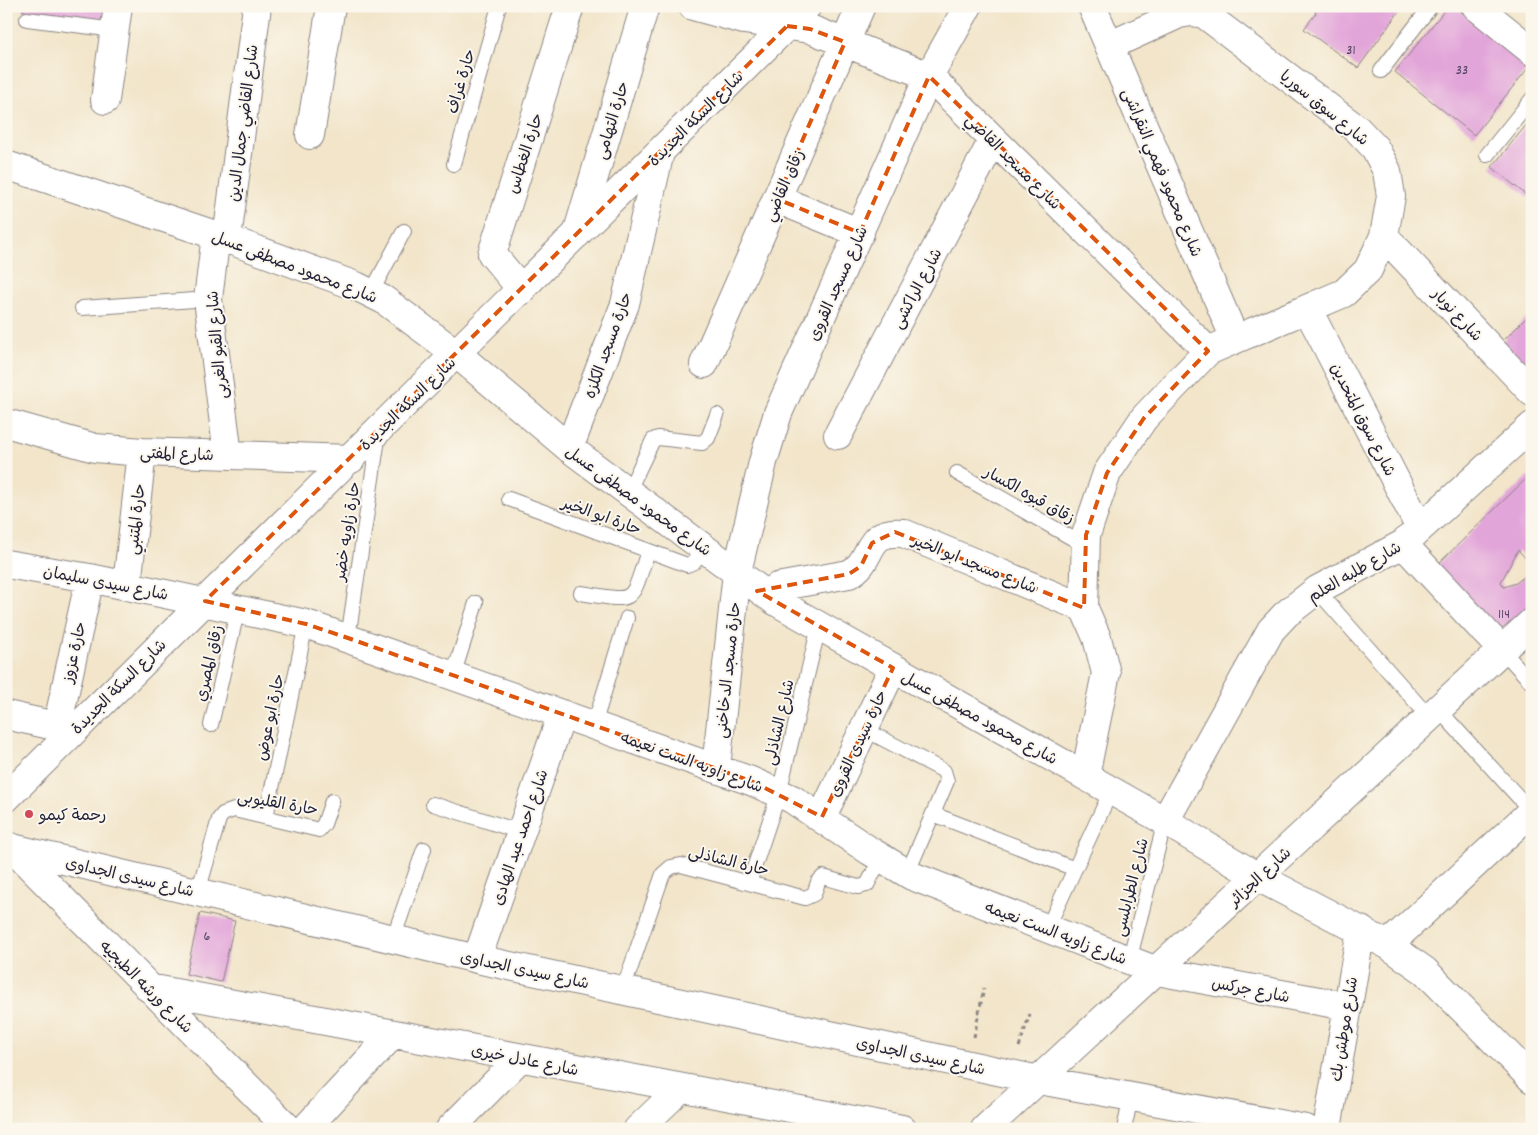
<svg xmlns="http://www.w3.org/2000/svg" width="1538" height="1135" viewBox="0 0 1538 1135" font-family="Dekko,'Playpen Sans Arabic',sans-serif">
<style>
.building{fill:#e2a5d9}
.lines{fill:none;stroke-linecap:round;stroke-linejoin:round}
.lane-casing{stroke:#8a8482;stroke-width:16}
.street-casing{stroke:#8a8482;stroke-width:30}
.secondary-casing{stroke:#8a8482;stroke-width:30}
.path{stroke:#8a8482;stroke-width:3;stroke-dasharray:4 4;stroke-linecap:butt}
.lane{stroke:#fff;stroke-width:14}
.street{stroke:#fff;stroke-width:28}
.secondary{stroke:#fff;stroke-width:28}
.marked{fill:none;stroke:#de560e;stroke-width:4;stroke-dasharray:10 6;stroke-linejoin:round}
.poi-dot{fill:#d1495b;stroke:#fbf7ec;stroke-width:2}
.labels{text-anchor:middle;stroke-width:4;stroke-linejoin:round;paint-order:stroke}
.number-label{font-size:14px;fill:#524362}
.street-label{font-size:16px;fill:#22223b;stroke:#fbf7ec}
.poi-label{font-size:16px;fill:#22223b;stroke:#fbf7ec;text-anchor:start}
</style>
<rect width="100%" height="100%" fill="#fbf7ec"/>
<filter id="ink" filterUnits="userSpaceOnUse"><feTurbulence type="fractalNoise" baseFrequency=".02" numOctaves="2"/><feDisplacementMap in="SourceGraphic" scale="10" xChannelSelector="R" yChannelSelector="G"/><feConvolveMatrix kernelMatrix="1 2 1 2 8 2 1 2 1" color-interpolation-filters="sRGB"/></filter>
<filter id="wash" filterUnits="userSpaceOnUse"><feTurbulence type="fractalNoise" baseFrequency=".0096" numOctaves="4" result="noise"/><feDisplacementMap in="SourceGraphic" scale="20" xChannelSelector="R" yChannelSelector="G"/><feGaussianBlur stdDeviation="1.12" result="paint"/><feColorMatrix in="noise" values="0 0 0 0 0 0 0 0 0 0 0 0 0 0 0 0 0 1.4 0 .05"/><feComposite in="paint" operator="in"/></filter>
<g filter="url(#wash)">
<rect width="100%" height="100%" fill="#f2e5ca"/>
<g id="blocks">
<!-- building -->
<path class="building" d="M23,6H110L108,22L23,11Z
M1312,6H1403L1358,68L1304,29L1316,13Z
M1448,6H1454L1529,67L1474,135L1395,72Z
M1532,118V200L1492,167Z
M1532,312V385L1497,347Z
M1532,473V531L1528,537L1532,542V560L1530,563L1518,550L1501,582L1504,587L1516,583L1529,573L1532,575V618L1505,643L1436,566Z
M200,913L235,921L221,982L186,974Z"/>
</g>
</g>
<g filter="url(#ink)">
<use href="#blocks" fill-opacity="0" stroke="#8a8482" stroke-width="1"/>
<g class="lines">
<defs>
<path id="lane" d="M27,19L115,30
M1381,71L1431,6
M1487,155L1532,99
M454,164L499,6
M371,293L404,231
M82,308L208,299
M957,473L1086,546
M628,492L653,440L658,438L702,443L708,438L717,415
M509,499L687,565L694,562L702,546
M1317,590L1429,717
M581,593C637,602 630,605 648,551
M348,638L379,432
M1502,650L1532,683
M453,676L476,603
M1438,709L1532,812
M211,725L238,608
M594,725L627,618
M864,729L944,771L947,781L907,874
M433,804L521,832
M933,814L1075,869
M266,817L306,624
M749,883L779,793L819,626
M198,892L219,819L223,814L234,810L319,830L324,824L332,801
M1047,929L1111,791
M393,939L424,849
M1129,961L1165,821
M623,990L663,874L671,867L681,865L805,898L814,894L818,882L823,877L858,887L867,885L881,858
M1124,1129L1131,1097"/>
<path id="street" d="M693,6L744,20L810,29L929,76L1208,351
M1092,6L1235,339
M105,100L118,6
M310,135L331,6
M6,165L227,239L356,286L384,300L457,354L569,448L775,601L1165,821L1258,877L1388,945L1425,971L1532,1079
M777,199L860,233
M577,234L645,6
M216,235L208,299L228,455
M1384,236L1532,392
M227,239L257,6
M522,290L492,254L570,6
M1308,310L1420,528
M704,364L861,6
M6,423L95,448L142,452L351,459
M838,435L993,140
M569,448L625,304L660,152
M1403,544L1502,650
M6,564L90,578L306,624L751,781L792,799L870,851L912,876L1157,971L1346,1006
M127,585L142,452
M768,596L777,587L849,574C875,561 863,529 903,533L1084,608
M6,715L73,730
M57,727L90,578
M716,768L737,572L763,462L778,413L929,76L968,6
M1085,776L1106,673L1097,638L1084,608L1086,535L1107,473L1144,418L1208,351L1344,293L1368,270L1384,236L1391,196L1387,171L1375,148L1357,129L1204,14L1192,12L1179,14L1109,46
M822,817L893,668
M1165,821L1271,630L1286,614L1317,590L1403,544L1532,426
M11,847L289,1129
M13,848L477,959L1039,1080L1306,1129
M1388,945L1532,811
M477,959L562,714
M149,988L902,1129
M305,1129L393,1034
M450,1129L520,1058
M638,1129L681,1088
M985,1129L1532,622
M1327,1129L1361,930"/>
<path id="secondary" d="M1476,6L1532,51
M6,798L807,6"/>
</defs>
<!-- lane casing -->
<use href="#lane" class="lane-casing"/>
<!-- street casing -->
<use href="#street" class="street-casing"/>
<!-- secondary casing -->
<use href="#secondary" class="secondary-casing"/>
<!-- path -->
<path class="path" d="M974,1037L984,988
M1019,1047L1030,1014
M1531,1129L1532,1128"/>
<!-- lane -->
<use href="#lane" class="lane"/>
<!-- street -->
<use href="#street" class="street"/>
<!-- secondary -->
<use href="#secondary" class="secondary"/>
</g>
</g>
<!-- marked area -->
<path class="marked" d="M787,26L810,29L845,42L777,199L860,233L929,76L1208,351L1144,418L1107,473L1086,535L1084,608L895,532L872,543L861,566L849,574L757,591L893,668L822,817L751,781L348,638L306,624L205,601Z"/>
<!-- markers -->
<circle class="poi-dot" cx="29" cy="814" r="5"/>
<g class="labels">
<!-- number labels -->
<g class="number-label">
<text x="1351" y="54">31</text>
<text x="1462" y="74">33</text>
<text x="1504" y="618">114</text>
<text x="207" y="940">6</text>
</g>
<!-- street labels -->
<g class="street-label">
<text transform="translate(460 81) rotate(-74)" y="6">حارة غراف</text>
<text transform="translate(1325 107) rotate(39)" y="6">شارع سوق سوريا</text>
<text transform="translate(695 118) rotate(-45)" y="6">شارع السكة الجديدة</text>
<text transform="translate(611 120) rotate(-73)" y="6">حارة التهامى</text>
<text transform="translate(242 123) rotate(-83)" y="6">شارع القاضي جمال الدين</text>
<text transform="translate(524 153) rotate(-72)" y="6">حارة الغطاس</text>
<text transform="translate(1014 161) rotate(45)" y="6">شارع مسجد القاضي</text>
<text transform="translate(1163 172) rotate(67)" y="6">شارع محمود فهمي النقراشى</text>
<text transform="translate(783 185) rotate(-66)" y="6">زقاق القاضي</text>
<text transform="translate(295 266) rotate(21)" y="6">شارع محمود مصطفى عسل</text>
<text transform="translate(837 283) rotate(-66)" y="6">شارع مسجد القروى</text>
<text transform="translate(916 288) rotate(-62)" y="6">شارع الراكشى</text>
<text transform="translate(1458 314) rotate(47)" y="6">شارع نوبار</text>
<text transform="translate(216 345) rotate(-95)" y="6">شارع القبو الغربى</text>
<text transform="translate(607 345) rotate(-70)" y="6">حارة مسجد الكلزه</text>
<text transform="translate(407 403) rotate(-44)" y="6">شارع السكة الجديدة</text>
<text transform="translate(1364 419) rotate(63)" y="6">شارع سوق المتحدين</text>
<text transform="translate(177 453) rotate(2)" y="6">شارع المفتى</text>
<text transform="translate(1030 494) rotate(29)" y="6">زقاق قبوه الكسار</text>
<text transform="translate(639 500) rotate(36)" y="6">شارع محمود مصطفى عسل</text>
<text transform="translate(602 515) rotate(20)" y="6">حارة ابو الخير</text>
<text transform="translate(135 519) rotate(-84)" y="6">حارة المتنبي</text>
<text transform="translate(346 531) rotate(-81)" y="6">حارة زاويه خضر</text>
<text transform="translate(975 563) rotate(22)" y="6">شارع مسجد ابو الخير</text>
<text transform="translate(1354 571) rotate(-30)" y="6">شارع طلبه العلم</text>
<text transform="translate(106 582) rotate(11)" y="6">شارع سيدى سليمان</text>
<text transform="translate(73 652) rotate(-77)" y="6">حارة عزوز</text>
<text transform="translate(208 663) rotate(-77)" y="6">زقاق المصري</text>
<text transform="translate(727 670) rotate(-84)" y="6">حارة مسجد الدخاخنى</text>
<text transform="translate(118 686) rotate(-45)" y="6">شارع السكة الجديدة</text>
<text transform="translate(269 717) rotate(-78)" y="6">حارة ابو عوض</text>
<text transform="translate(980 717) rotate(29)" y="6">شارع محمود مصطفى عسل</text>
<text transform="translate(778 722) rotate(-77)" y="6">شارع الشاذلى</text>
<text transform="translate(857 743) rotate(-65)" y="6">حارة سيدى القروى</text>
<text transform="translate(692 761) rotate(20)" y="6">شارع زاويه الست نعيمه</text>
<text transform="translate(278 802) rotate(10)" y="6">حارة القليوبى</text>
<text transform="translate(519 837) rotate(-71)" y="6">شارع احمد عبد الهادى</text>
<text transform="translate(729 860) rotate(14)" y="6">حارة الشاذلى</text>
<text transform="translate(130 876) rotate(13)" y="6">شارع سيدى الجداوى</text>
<text transform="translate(1259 876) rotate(-43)" y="6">شارع الجزائر</text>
<text transform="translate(1130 887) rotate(-76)" y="6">شارع الطرابلسى</text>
<text transform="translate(1056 932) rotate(21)" y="6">شارع زاويه الست نعيمه</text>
<text transform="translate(525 969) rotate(12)" y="6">شارع سيدى الجداوى</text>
<text transform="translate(147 986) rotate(45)" y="6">شارع ورشه الطبجيه</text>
<text transform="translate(1251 989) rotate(11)" y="6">شارع جركس</text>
<text transform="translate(1343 1029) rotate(-81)" y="6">شارع موطش بك</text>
<text transform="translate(921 1055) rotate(12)" y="6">شارع سيدى الجداوى</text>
<text transform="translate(525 1059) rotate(11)" y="6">شارع عادل خيرى</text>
</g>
<!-- poi labels -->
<g class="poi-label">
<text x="39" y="820">رحمة كيمو</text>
</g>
</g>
<!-- margin -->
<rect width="1538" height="1135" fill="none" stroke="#fbf7ec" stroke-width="25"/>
</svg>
